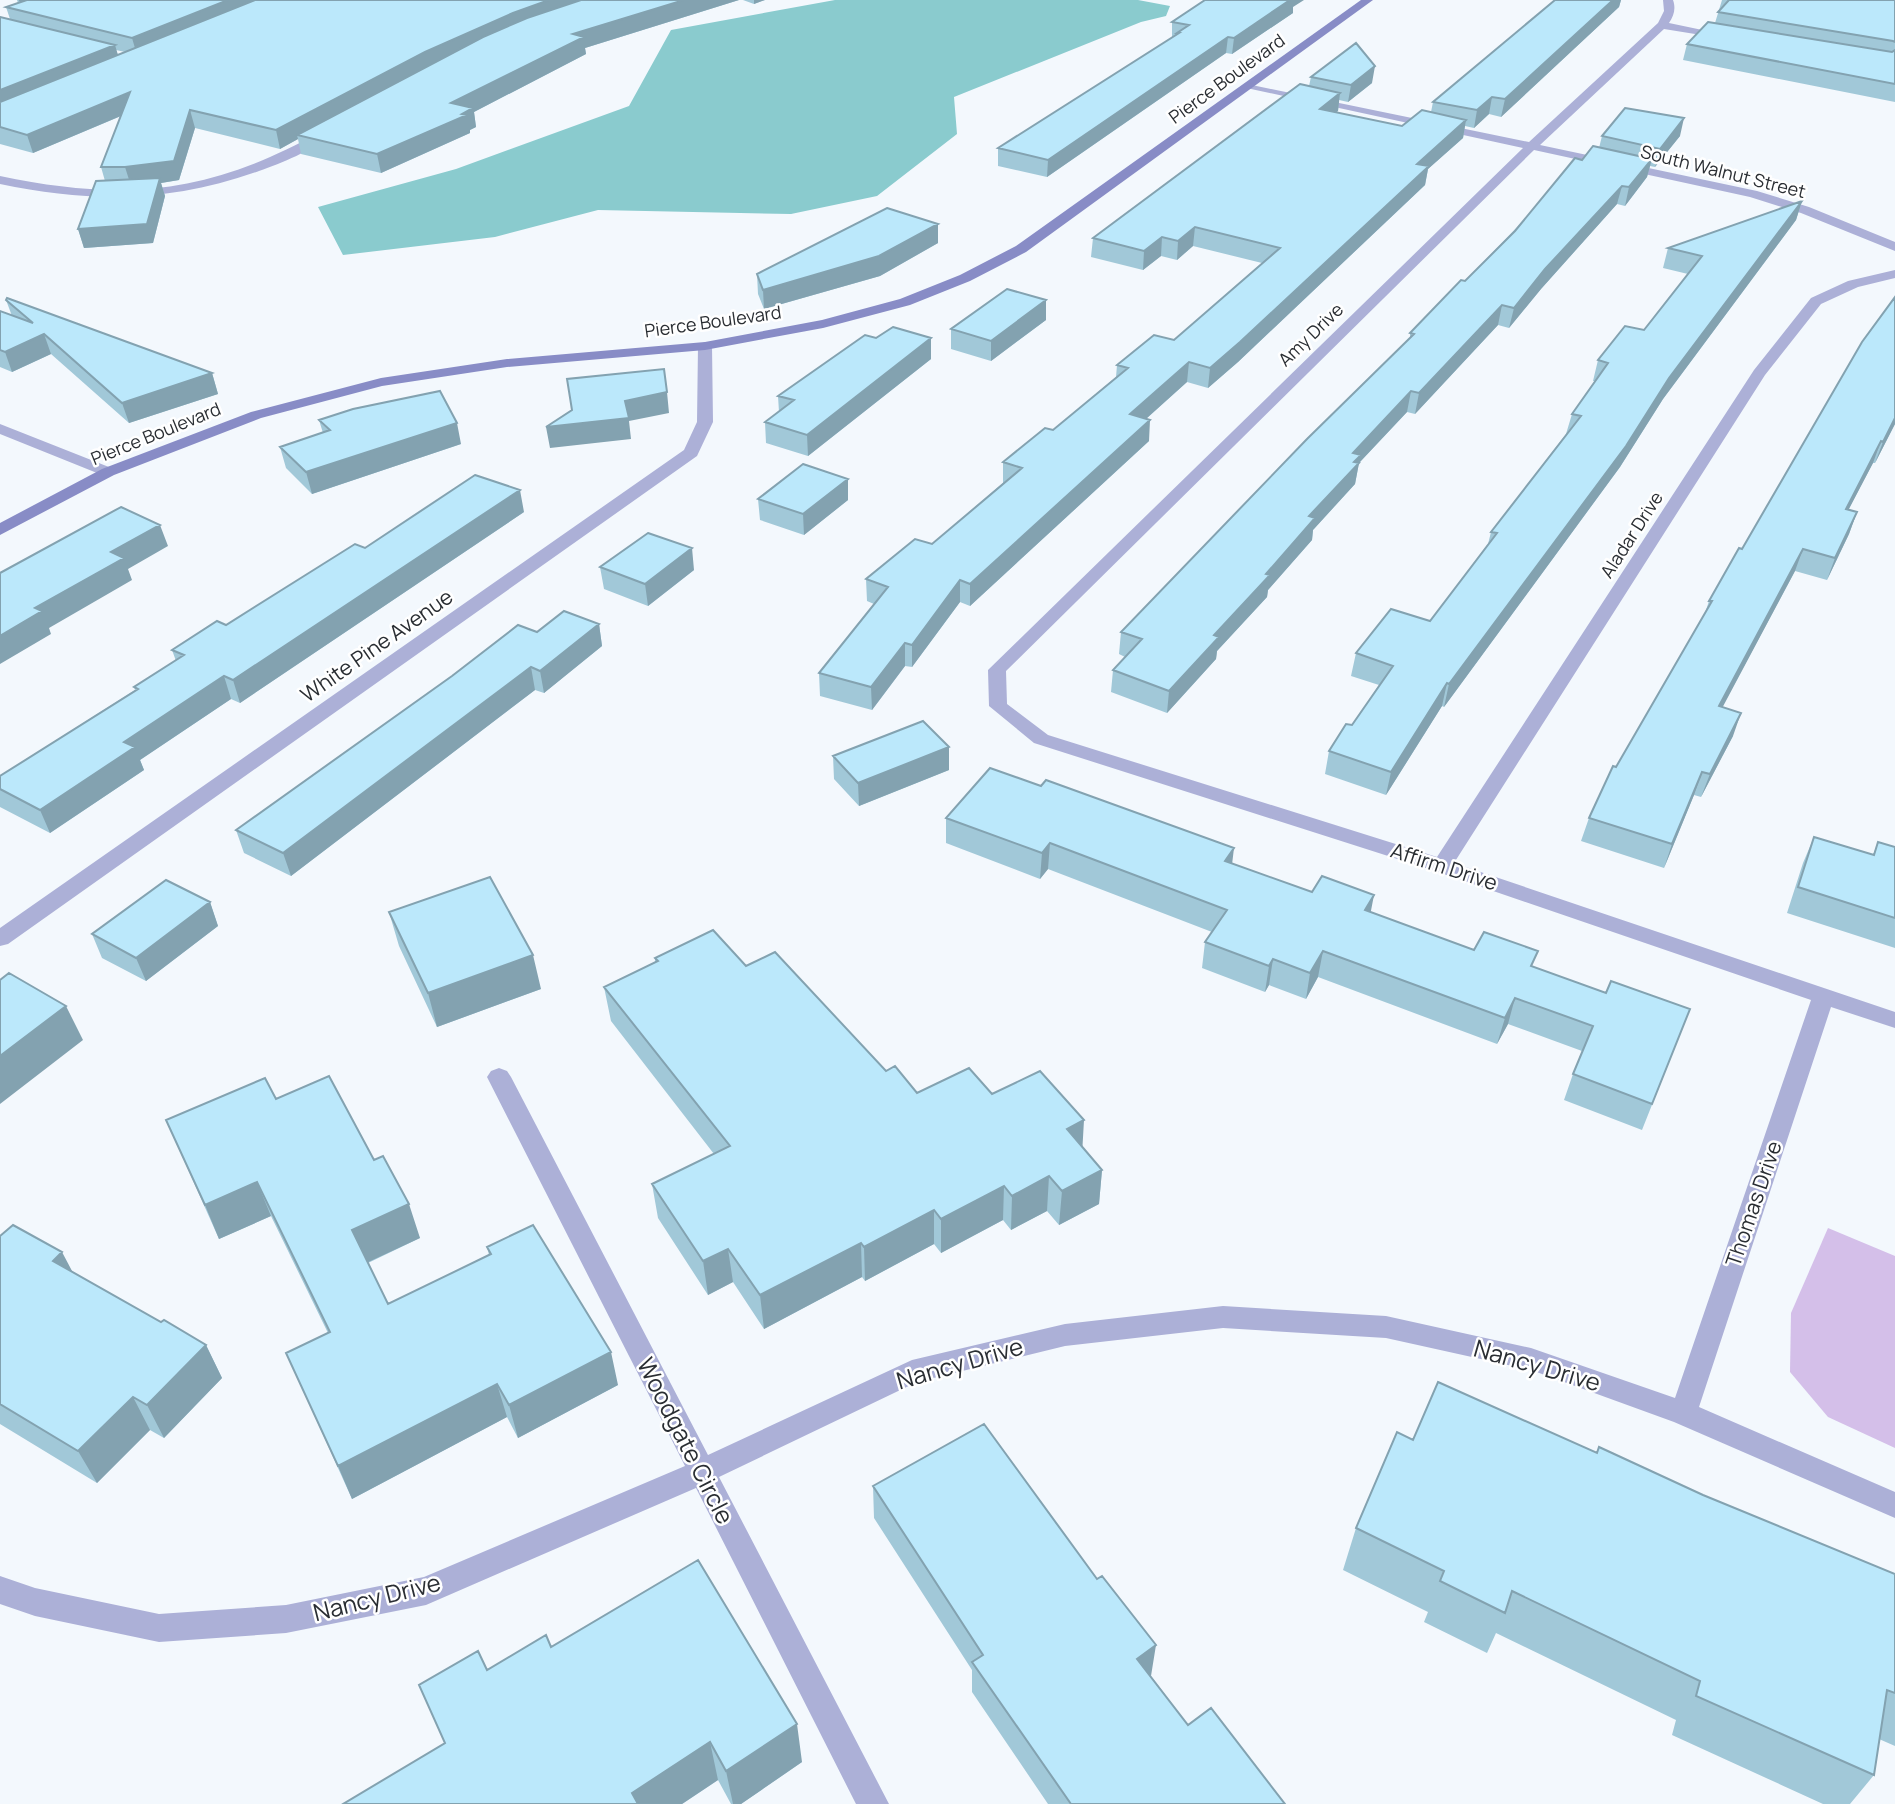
<svg xmlns="http://www.w3.org/2000/svg" width="1895" height="1804" viewBox="0 0 1895 1804" font-family="Manrope,sans-serif">
<style>
.green{fill:#d4bfe9}
.water{fill:#8acbce}
.lines{fill:none;stroke-linecap:round;stroke-linejoin:round}
.street{fill:#acb0d7;fill-rule:evenodd}
.secondary{fill:#888cc6;fill-rule:evenodd}
.wall{fill:#a1c8d8;fill-rule:evenodd}
.shaded-wall{fill:#83a2b0}
.building{fill:#bbe8fb;stroke:#83a2b0;stroke-width:2}
.labels{text-anchor:middle;stroke-width:5;stroke-linejoin:round;paint-order:stroke}
.far-street-label{font-size:18px;fill:#2a2e33;stroke:#fff}
.street-label{font-size:21px;fill:#2a2e33;stroke:#fff}
.near-street-label{font-size:24px;fill:#2a2e33;stroke:#fff}
</style>
<rect width="100%" height="100%" fill="#f3f8fd"/>
<!-- green -->
<path class="green" d="M1828,1228L1895,1256V1448L1828,1417L1790,1372L1791,1313Z"/>
<!-- water -->
<path class="water" d="M835,0H1138L1170,6L1166,16L1141,22L954,97L957,134L877,196L791,214L598,210L495,237L343,255L318,207L456,169L629,106L671,30Z"/>
<g class="lines">
<!-- street -->
<path class="street" d="M1663,0H1673C1676,9 1674,15 1669,23L1731,36L1726,39L1664,29L1540,145L1757,191L1809,207L1895,242V251L1801,213L1750,197L1534,150L1006,671L1007,704L1048,735L1437,857L1754,370L1811,298L1848,281L1895,270V278L1858,287L1821,304L1765,375L1454,863L1895,1012V1028L1831,1007L1699,1407L1895,1492V1518L1674,1422L1531,1370L1386,1338L1223,1328L1065,1346L917,1382L719,1477L889,1804H856L696,1488L426,1605L286,1633L159,1642L35,1616L0,1604V1576L35,1588L159,1614L286,1605L424,1577L685,1466L487,1077L491,1071L499,1068L507,1071L511,1077L708,1455L912,1360L1065,1324L1223,1306L1386,1316L1531,1348L1675,1398L1811,1000L1435,871L1034,743L989,706L988,670L1523,148L1251,89L1245,86L1247,84L1529,142L1658,23L1664,11Z
M320,132L330,134C312,151 282,163 259,171C169,203 92,203 0,184V176C124,202 209,194 320,132Z
M705,342L712,346L713,422L697,456L8,944L0,946V928L684,450L697,422L698,346Z
M0,424L114,469L116,472L108,477L102,475L0,434Z"/>
<!-- secondary -->
<path class="secondary" d="M1361,0H1373L1026,252L970,281L910,305L823,328L705,350L507,367L382,386L261,418L114,475L0,535V523L102,469L251,412L381,378L507,359L705,342L822,320L900,299L960,275L1016,246Z"/>
</g>
<!-- wall -->
<path class="wall" d="M17,0H739L585,48L586,54L474,112L476,127L470,130V133L381,173L301,154L298,139L280,149L195,128L179,180L161,183L165,196L153,243L84,248L78,229L105,181L101,167L121,116L33,153L0,144V17L10,19L6,7L18,3ZM116,50L125,52L118,55Z
M743,0H765L754,4Z
M1555,0H1621L1619,7L1501,117L1489,114L1474,128L1465,126L1463,138L1428,169L1425,185L1238,362L1208,388L1187,382L1146,419L1149,441L970,606L960,602L912,667L905,666L872,710L820,696L819,673L874,604L867,601L866,579L932,544L1003,483V462L1053,430L1116,377L1117,365L1174,340L1262,263L1193,246L1177,260L1161,256L1143,270L1091,257L1093,238L1309,86L1311,77L1372,83L1348,102L1339,100L1338,111L1335,112L1402,126L1431,112L1433,102Z
M1722,0H1895V102L1683,60L1687,44L1715,23Z
M1293,7V13L1232,54L1226,53L1047,177L998,166V148L1172,38V22Z
M1602,136H1680L1655,167L1650,166L1647,177L1625,206L1617,204L1541,289L1509,328L1498,325L1415,414L1407,412L1359,463L1355,484L1313,530L1312,540L1268,590L1267,597L1217,651L1216,659L1167,713L1111,692L1113,670L1125,657L1119,654L1121,632L1410,339V333L1465,281L1582,160L1599,148Z
M1802,201L1796,220L1663,399L1620,467L1444,707L1442,706L1386,795L1325,774L1329,751L1352,725L1379,685L1351,676L1356,653L1430,621L1488,544L1491,532L1566,434L1572,414L1595,381H1593L1598,360L1644,330L1688,274L1663,268L1668,248Z
M938,224V243L880,276L764,309L758,294L757,274Z
M1895,297V424L1875,463H1873L1848,510L1857,512L1849,534L1827,580L1795,571L1722,707L1733,736L1701,797L1694,795L1664,868L1581,841L1589,818L1616,767L1705,613L1709,601L1742,549Z
M6,300L212,373L218,394L129,423L51,354L12,372L0,367V311L12,316Z
M1046,320L991,361L951,349V329Z
M931,338V359L808,456L766,443L765,422L779,412L778,396Z
M319,420L461,444L312,494L286,468L280,447L323,433Z
M758,499L848,500L804,535L760,520Z
M524,512L240,703L231,699L140,760L144,770L50,833L0,807V776L135,690L134,687L176,661L172,650L226,625L365,548Z
M600,567L694,570L648,606L604,589Z
M599,624L602,646L544,693L535,690L291,876L244,853L236,830L537,632Z
M949,747V770L859,806L834,779L833,756Z
M946,818L1232,864L1474,950L1533,967L1606,993L1690,1009L1642,1130L1564,1100L1573,1074L1582,1051L1508,1024L1497,1044L1318,977L1306,999L1269,985L1265,992L1202,968L1205,942L1212,932L1048,869L1040,879L946,843Z
M1814,837L1873,855L1878,842L1895,847V948L1787,913L1803,863Z
M210,902L218,926L146,981L102,958L92,934Z
M389,912L541,989L437,1027L399,946Z
M655,958L746,966L917,1093L992,1094L1082,1147L1102,1170L1099,1204L1059,1225L1047,1211L1011,1230L1003,1220L941,1253L934,1244L865,1281L862,1277L764,1329L733,1282L708,1295L658,1218L652,1184L714,1154L611,1021L604,987L655,962Z
M276,1099L374,1160L420,1238L368,1263L388,1304L489,1255L487,1247L618,1385L518,1438L507,1417L352,1499L286,1353L328,1333L271,1216L219,1239L166,1120Z
M0,1236L73,1272L161,1322L206,1345L222,1378L164,1438L150,1430L97,1483L0,1424Z
M1413,1440L1597,1452L1895,1582V1746L1879,1739L1874,1775L1850,1804H1823L1672,1735L1676,1720L1496,1633L1487,1653L1424,1622L1428,1612L1343,1570L1356,1528Z
M873,1486L1151,1676L1188,1725L1285,1804H1048L972,1692V1670L874,1518Z
M551,1647L802,1762L741,1804H731L718,1780L682,1804H343L445,1743L419,1685L487,1670Z"/>
<!-- shaded-wall -->
<path class="shaded-wall" d="M228,0H274L137,55L132,38Z
M549,0H599L297,135L298,139L280,149L276,130L425,52L513,13Z
M684,0H739L585,48L586,54L474,112L476,127L470,130V133L381,173L377,154L451,103L573,34Z
M754,0H765L754,4Z
M1288,0H1304L1293,7V13L1232,54L1234,38Z
M1613,0H1621L1619,7L1501,117L1505,99Z
M1228,37L1226,53L1047,177L1048,160Z
M115,45L120,62L0,110V90Z
M1375,66L1372,83L1348,102L1351,85Z
M130,92L135,110L33,153L27,135Z
M1340,93L1338,111L1317,127L1320,109Z
M1492,97L1489,114L1474,128L1477,110Z
M190,110L195,128L179,180L161,183L165,196L153,243L84,248L78,229L131,186L125,167Z
M1684,118L1680,136L1655,167L1660,149Z
M1466,120L1463,138L1428,169L1425,185L1238,362L1208,388L1210,368L1417,164Z
M1652,159L1647,177L1625,206L1629,187Z
M1622,186L1617,204L1541,289L1509,328L1514,308L1545,269Z
M1802,201L1796,220L1663,399L1620,467L1444,707L1449,684L1669,378Z
M938,224V243L880,276L764,309L763,290Z
M1195,227L1193,246L1177,260L1178,241Z
M1162,237L1161,256L1143,270L1144,251Z
M1046,300V320L991,361V341Z
M1502,305L1498,325L1415,414L1419,393Z
M44,334L51,354L12,372L5,352Z
M931,338V359L808,456L807,435Z
M1189,362L1187,382L1128,435L1130,414Z
M212,373L218,394L129,423L122,403Z
M1411,391L1407,412L1359,463L1355,484L1313,530L1312,540L1268,590L1267,597L1217,651L1216,659L1167,713L1169,691L1214,635L1266,574L1309,516L1353,453Z
M667,392L669,413L629,421L631,439L550,448L546,427L625,401Z
M1895,418V424L1875,463L1883,442Z
M1150,420L1149,441L970,606V584Z
M457,423L461,444L312,494L306,472Z
M1881,441L1873,463L1838,530L1846,509Z
M848,479V500L804,535L803,514Z
M520,490L524,512L240,703L233,680Z
M1857,512L1849,534L1827,580L1835,558Z
M160,525L168,546L128,569L132,580L49,628L51,634L0,664V636L35,608L111,552Z
M692,548L694,570L648,606L645,584Z
M1803,549L1795,571L1711,729L1719,706Z
M960,580V602L912,667V645Z
M599,624L602,646L544,693L540,671Z
M905,643V666L872,710L871,687Z
M531,667L535,690L291,876L283,853Z
M224,676L231,699L140,760L144,770L50,833L40,810L124,742Z
M1447,683L1442,706L1386,795L1391,772Z
M1741,713L1733,736L1701,797L1710,774Z
M949,747V770L859,806L858,783Z
M1702,772L1694,795L1664,868L1672,844Z
M1050,843L1048,869L1040,879L1042,853Z
M1234,848L1231,873L1225,861Z
M1374,895L1369,921L1365,910Z
M210,902L218,926L146,981L136,958Z
M1323,951L1318,977L1306,999L1310,973Z
M533,955L541,989L437,1027L428,993Z
M1273,959L1269,985L1265,992L1269,966Z
M1515,998L1508,1024L1497,1044L1505,1018Z
M66,1006L83,1040L0,1104V1056Z
M1084,1120L1082,1155L1067,1129Z
M1102,1170L1099,1204L1059,1225L1062,1191Z
M1049,1176L1047,1211L1011,1230L1012,1196Z
M257,1182L271,1216L219,1239L205,1205Z
M1004,1186L1003,1220L941,1253V1219Z
M409,1204L420,1238L364,1264L352,1230Z
M934,1210V1244L865,1281L864,1247Z
M861,1243L862,1277L764,1329L760,1295Z
M728,1249L733,1282L708,1295L703,1261Z
M62,1252L80,1286L53,1261Z
M206,1345L222,1378L164,1438L147,1405Z
M611,1352L618,1385L518,1438L509,1405Z
M497,1384L507,1417L352,1499L338,1466Z
M133,1397L150,1430L97,1483L78,1451Z
M1156,1645L1151,1676L1132,1689L1137,1659Z
M797,1724L802,1762L741,1804H733L726,1771Z
M710,1742L718,1780L682,1804H635L632,1793Z"/>
<!-- building -->
<path class="building" d="M19,0H228L132,38L6,7L24,1Z
M255,0H549L513,13L425,52L276,130L190,110L174,161L125,167H101L130,92L27,135L0,127V102Z
M581,0H684L573,34L584,37L451,103L473,108L462,114L467,115L377,154L297,135L483,37L527,18Z
M1205,0H1290L1234,38L1228,37L1048,160L998,148L1179,33H1177L1189,25L1172,22Z
M1555,0H1613L1505,99L1492,97L1477,110L1433,102Z
M1729,0H1895V42L1893,41L1718,12Z
M0,17L115,45L0,90Z
M1708,22L1892,52L1895,50V84L1687,44Z
M1356,43L1375,66L1351,85L1311,77Z
M1300,84L1340,93L1320,109L1402,126L1422,110L1466,120L1417,164L1429,166L1240,342L1210,368L1189,362L1130,414L1150,420L970,584L960,580L912,645L905,643L871,687L819,673L888,587L866,579L915,539L932,544L1022,468L1003,462L1045,428L1053,430L1128,368L1117,365L1154,335L1174,340L1280,248L1195,227L1178,241L1162,237L1144,251L1093,238Z
M1625,108L1684,118L1660,149L1602,136Z
M1593,146L1652,159L1629,187L1622,186L1545,269L1514,308L1502,305L1419,393L1411,391L1353,453L1361,455L1354,462L1359,463L1309,516L1315,518L1266,574L1270,575L1214,635L1219,637L1169,691L1113,670L1142,639L1121,632L1307,439L1414,334L1410,333L1461,280L1465,281L1515,231L1575,158L1582,160Z
M160,178L147,224L78,229L96,181Z
M1802,201L1669,378L1626,446L1449,684L1447,683L1391,772L1329,751L1346,724L1352,725L1393,666L1356,653L1391,609L1430,621L1497,533L1491,532L1581,416L1572,414L1608,363L1598,360L1625,326L1644,330L1702,256L1668,248Z
M887,208L938,224L879,256L763,290L757,274Z
M1007,289L1046,300L991,341L951,329Z
M1895,297V418L1883,442L1881,441L1846,509L1857,512L1835,558L1803,549L1719,706L1741,713L1710,774L1702,772L1672,844L1589,818L1613,766L1616,767L1712,601H1709L1739,548L1742,549L1862,342Z
M7,298L212,373L122,403L44,334L5,352L0,350V311L33,323L6,300Z
M893,327L931,338L807,435L765,422L794,400L778,396L865,335L876,338Z
M664,369L667,392L625,401L629,418L546,427L572,410L567,379Z
M440,391L457,423L306,472L280,447L330,430L319,420L353,409Z
M803,464L848,479L803,514L758,499Z
M475,475L520,490L233,680L224,676L124,742L135,747L40,810L0,789V776L138,689L134,687L184,655L172,650L217,621L226,625L355,544L365,548Z
M121,507L160,525L111,552L124,558L35,608L42,611L0,636V573Z
M648,533L692,548L645,584L600,567Z
M564,611L599,624L540,671L531,667L283,853L236,830L452,676L518,625L537,632Z
M923,721L949,747L858,783L833,756Z
M990,768L1041,786L1046,780L1234,848L1225,861L1312,892L1322,876L1374,895L1365,910L1474,950L1484,932L1538,951L1531,966L1606,993L1611,981L1690,1009L1652,1104L1573,1074L1593,1026L1515,998L1505,1018L1323,951L1310,973L1273,959L1269,966L1205,942L1227,910L1050,843L1042,853L946,818Z
M1814,837L1874,855L1878,842L1895,847V918L1798,887Z
M490,877L533,955L428,993L389,912Z
M166,880L210,902L136,958L92,934Z
M713,930L746,966L775,952L886,1071L895,1066L917,1093L969,1068L992,1094L1040,1071L1084,1120L1067,1129L1102,1170L1062,1191L1049,1176L1012,1196L1004,1186L941,1219L934,1210L864,1247L861,1243L760,1295L728,1249L703,1261L652,1184L730,1146L604,987L658,961L655,958Z
M9,973L66,1006L0,1056V980Z
M329,1076L374,1160L383,1156L409,1204L352,1230L388,1304L491,1254L487,1247L533,1225L611,1352L509,1405L497,1384L338,1466L286,1353L330,1332L257,1182L205,1205L166,1120L265,1078L276,1099Z
M13,1225L62,1252L53,1261L161,1322L164,1320L206,1345L147,1405L133,1397L78,1451L0,1404V1236Z
M1438,1382L1597,1453L1599,1447L1703,1495L1895,1574V1693L1887,1690L1874,1775L1696,1696L1700,1681L1512,1591L1505,1613L1440,1581L1444,1571L1356,1528L1397,1432L1413,1440Z
M984,1424L1097,1579L1102,1576L1156,1645L1137,1659L1188,1725L1211,1708L1285,1804H1071L972,1662L983,1655L873,1486Z
M698,1560L797,1724L726,1771L710,1742L632,1793L638,1804H343L445,1743L419,1685L478,1651L487,1670L546,1635L551,1647Z"/>
<g class="labels">
<!-- far-street labels -->
<g class="far-street-label">
<text transform="translate(1227 79) rotate(-36)" y="6">Pierce Boulevard</text>
<text transform="translate(1723 172) rotate(14)" y="6">South Walnut Street</text>
<text transform="translate(713 322) rotate(-8)" y="6">Pierce Boulevard</text>
<text transform="translate(1311 335) rotate(-44)" y="6">Amy Drive</text>
<text transform="translate(156 434) rotate(-22)" y="6">Pierce Boulevard</text>
<text transform="translate(1632 535) rotate(-57)" y="6">Aladar Drive</text>
</g>
<!-- street labels -->
<g class="street-label">
<text transform="translate(377 646) rotate(-35)" y="7">White Pine Avenue</text>
<text transform="translate(1444 867) rotate(18)" y="7">Affirm Drive</text>
<text transform="translate(1754 1204) rotate(-71)" y="7">Thomas Drive</text>
</g>
<!-- near-street labels -->
<g class="near-street-label">
<text transform="translate(960 1364) rotate(-16)" y="8">Nancy Drive</text>
<text transform="translate(1537 1366) rotate(16)" y="8">Nancy Drive</text>
<text transform="translate(685 1441) rotate(63)" y="8">Woodgate Circle</text>
<text transform="translate(377 1598) rotate(-14)" y="8">Nancy Drive</text>
</g>
</g>
</svg>
